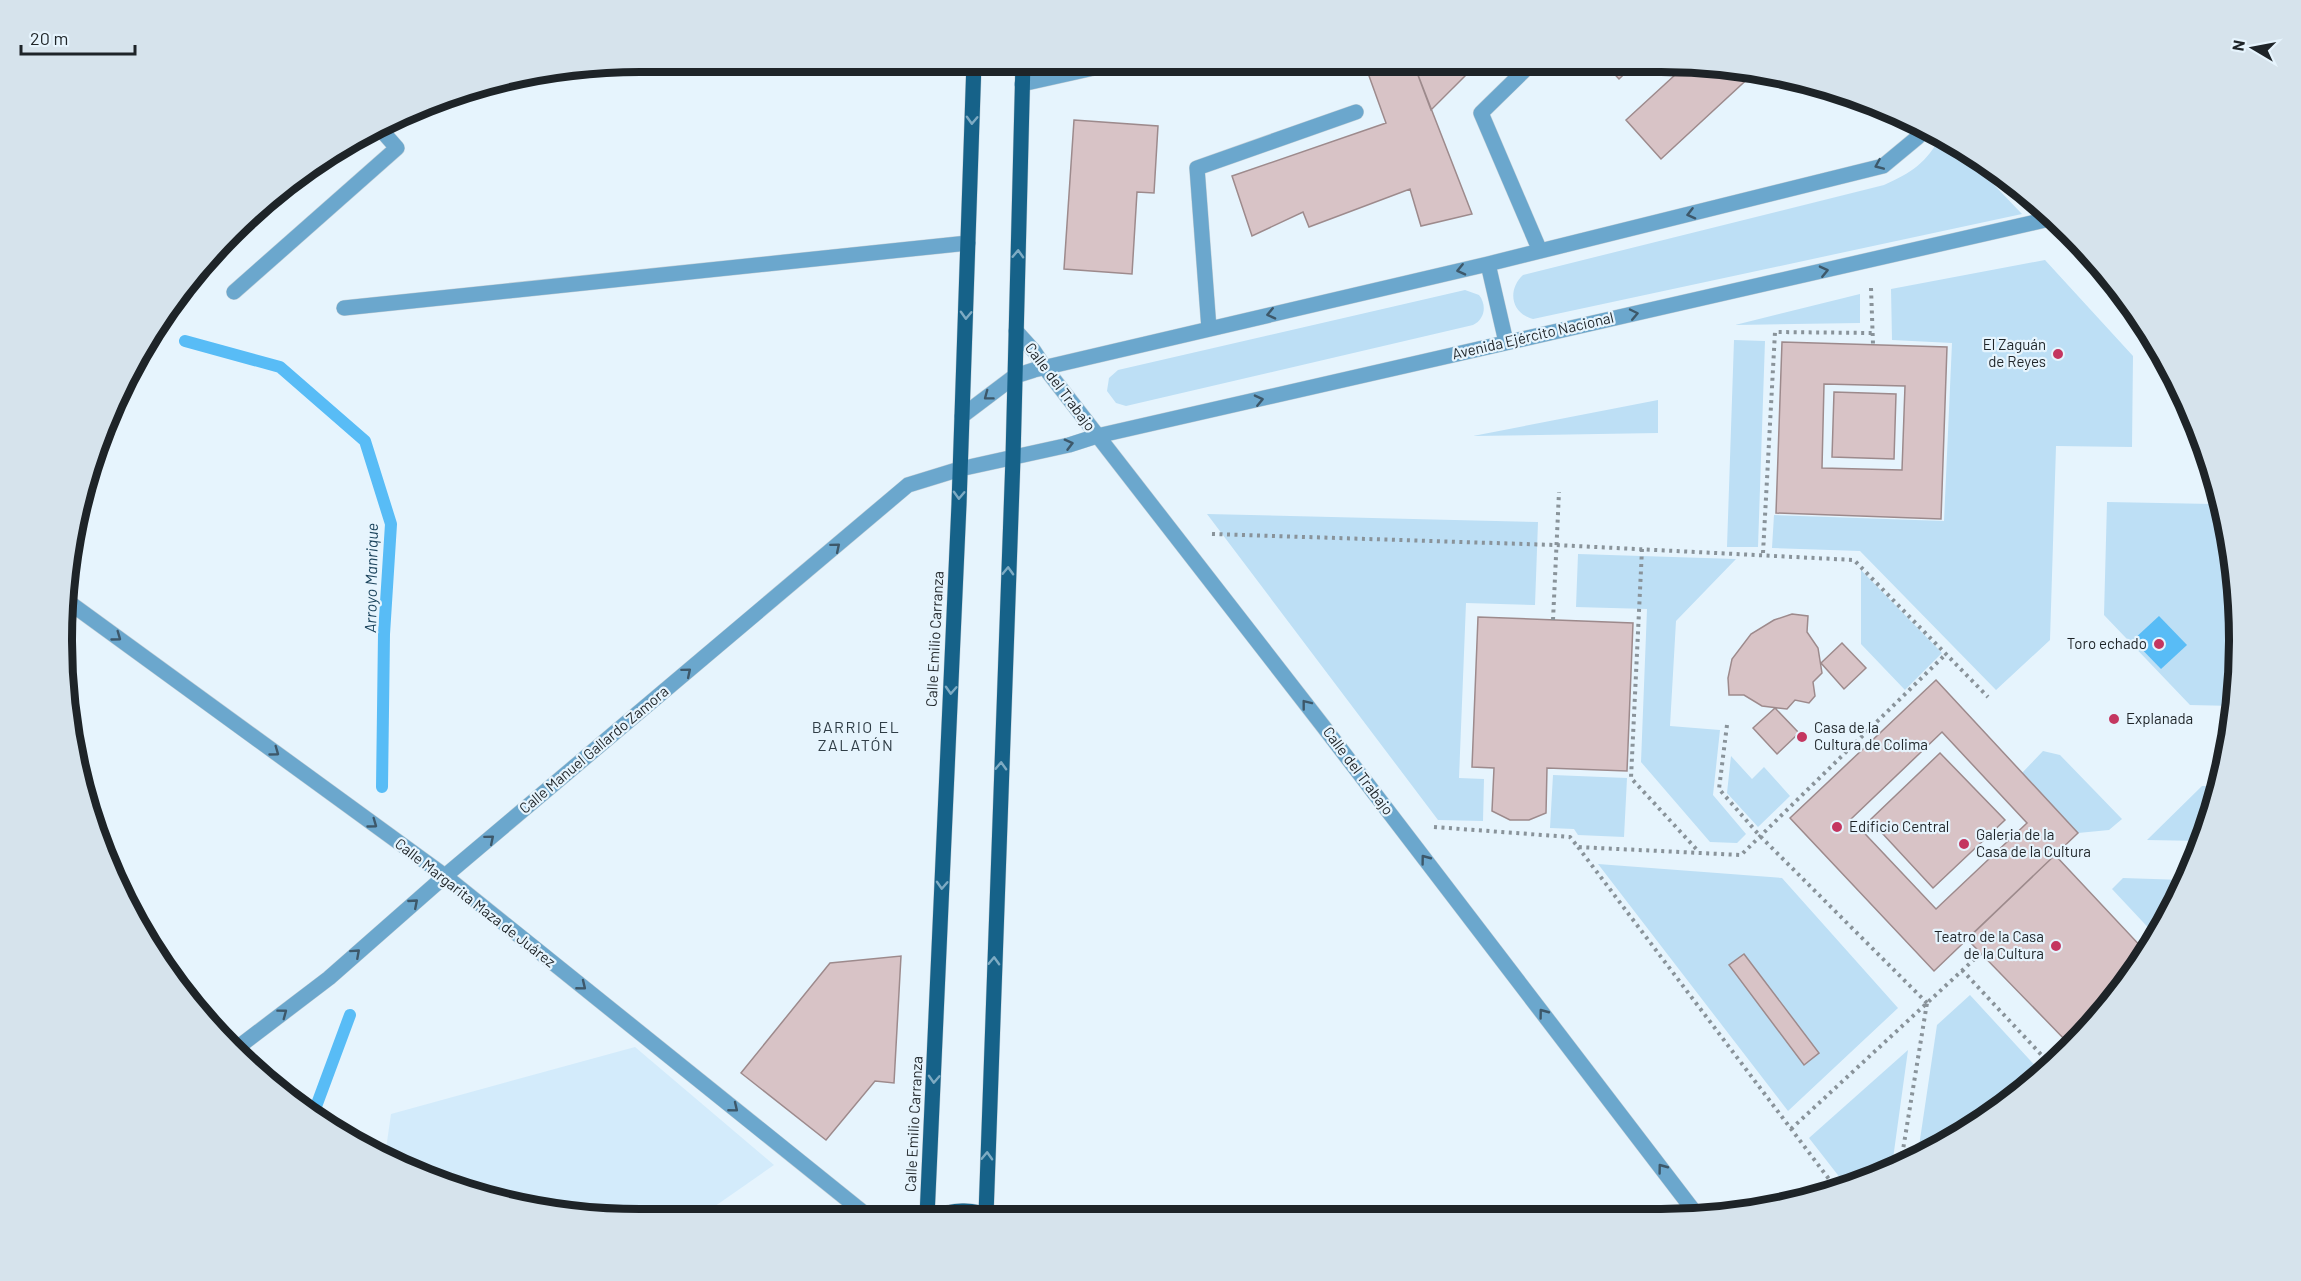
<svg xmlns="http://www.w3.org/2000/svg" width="2301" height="1281" viewBox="0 0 2301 1281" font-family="Barlow,sans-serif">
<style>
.built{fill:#d3ebfb}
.green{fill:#bddff5}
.water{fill:#58bcf6}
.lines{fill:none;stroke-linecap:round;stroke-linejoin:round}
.stream{stroke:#58bcf6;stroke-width:12}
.building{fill:#d8c3c6;stroke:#9d8a8c;stroke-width:1.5;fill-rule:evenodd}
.minor-casing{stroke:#c2cfd7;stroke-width:16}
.major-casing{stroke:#c2cfd7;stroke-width:16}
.path{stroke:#89939a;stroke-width:4;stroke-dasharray:3 4.5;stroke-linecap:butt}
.minor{stroke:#6ba7cd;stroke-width:15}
.major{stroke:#166289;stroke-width:15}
.oneway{stroke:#7eabc3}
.oneway2{stroke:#3d586a}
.poi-dot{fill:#c43660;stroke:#e6f4fd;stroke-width:2}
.labels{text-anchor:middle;stroke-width:4.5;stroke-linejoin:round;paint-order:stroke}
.street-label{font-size:15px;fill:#1e2428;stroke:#e6f4fd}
.poi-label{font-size:15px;fill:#1e2428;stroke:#e6f4fd;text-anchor:start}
.water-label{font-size:16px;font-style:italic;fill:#1b445d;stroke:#e6f4fd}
.neighbourhood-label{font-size:16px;letter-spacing:1.5px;fill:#2f3d46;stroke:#e6f4fd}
.rim{fill:none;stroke:#1e2428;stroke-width:8}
</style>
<rect width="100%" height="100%" fill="#e6f4fd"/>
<!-- built -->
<path class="built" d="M635,1047L774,1165L698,1218H603L490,1200L385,1156L391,1114Z"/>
<!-- green -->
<path class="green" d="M1941,135L1952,141L2022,214L1533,319C1511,313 1507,290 1523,275L1884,185C1911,173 1927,163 1941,135Z
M2045,260L2133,356L2132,447L2056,446L2050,640L1996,690L1860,551L1772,548L1774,515L1944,521L1952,343L1892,340L1891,289Z
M1465,290L1479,295C1487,305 1485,319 1473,325L1126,406L1116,403L1107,391L1109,378L1118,370Z
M1860,294V323L1735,325Z
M1734,340L1765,341L1758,547H1727Z
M1658,400V433L1473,436Z
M2107,502L2213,504L2224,515L2238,602L2235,706L2190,705L2104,615Z
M1207,514L1538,522L1535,605L1466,603L1459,778L1484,779L1483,821L1438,820Z
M1578,554L1736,559L1676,621L1670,726L1720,730L1713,795L1746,834L1737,843L1710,842L1641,762L1647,609L1576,607Z
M1861,570L1942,653L1905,690L1861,644Z
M2043,751L2060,755L2122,819L2109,830L2078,833L2022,773Z
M1731,756L1752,779L1764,767L1790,796L1758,827L1727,793Z
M1553,775L1627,778L1624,837L1578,835L1574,829L1550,828Z
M2202,786H2218L2209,826L2202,841L2147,840Z
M1598,864L1782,878L1898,1008L1788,1111Z
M2123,878L2184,880L2157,937L2112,889Z
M1970,995L2040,1071L1982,1122L1918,1153L1937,1025Z
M1908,1050L1892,1166L1848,1188L1809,1138Z"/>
<!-- water -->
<path class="water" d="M2159,616L2187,645L2161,669L2133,640Z"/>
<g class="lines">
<!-- stream -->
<path class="stream" d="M185,341L280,367L365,441L391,524L384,634L382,787
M314,1112L350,1015"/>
</g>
<!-- building -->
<path class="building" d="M1364,62H1413L1472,214L1421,226L1410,189L1309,227L1303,212L1252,236L1232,176L1386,123Z
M1413,62H1479L1431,110Z
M1604,63H1636L1619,79Z
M1688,63L1755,72L1661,159L1626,120Z
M1074,120L1158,126L1154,193L1137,192L1132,274L1064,269Z
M310,169L235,238L288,181Z
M1782,342L1947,347L1941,519L1776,513ZM1834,392L1896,394L1894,459L1832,457Z
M1824,384L1905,386L1902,470L1822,468Z
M1792,614L1808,616L1807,632L1818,648L1822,673L1813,682L1815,696L1809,703L1795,700L1787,709L1762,706L1744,695H1729L1728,678L1732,659L1751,634L1774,620Z
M1478,617L1633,623L1627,771L1547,768L1546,813L1529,820H1510L1492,811L1494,768L1472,767Z
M1842,643L1866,668L1844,689L1821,663Z
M1936,680L2078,833L1934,971L1790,818ZM1940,753L2005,820L1933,888L1870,820Z
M1775,708L1799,733L1777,754L1753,728Z
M1942,732L2027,823L1936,909L1851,819Z
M2055,855L2146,952L2096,1023L2070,1045L1967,939Z
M1744,954L1819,1053L1804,1065L1729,965Z
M901,956L894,1083L875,1081L826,1140L741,1073L830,963Z"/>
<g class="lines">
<defs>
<path id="minor" d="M1532,63L1481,113L1540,251
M1022,84L1121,62
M1488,264L1506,342
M234,292L397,148L382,131
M344,308L968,243
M1209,329L1197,168L1356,112
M1016,331L1034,351L1045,368L1323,726L1697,1215
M962,416L1015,376L1034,370L1488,264L1883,166L1918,137L1920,127
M70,603L445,876L869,1217
M237,1048L329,978L445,876L908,485L960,469L1069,445L1097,436L2054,218"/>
<path id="major" d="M986,1215L1013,458L1023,62
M927,1217L959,504L974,62
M934,1217C952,1210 973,1208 990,1217"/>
</defs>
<!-- minor casing -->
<use href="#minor" class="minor-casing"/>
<!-- major casing -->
<use href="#major" class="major-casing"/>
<!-- path -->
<path class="path" d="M1871,288L1873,344
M2173,373V381L2182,391
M1212,534L1556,545L1854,560L1988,697
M1642,549L1631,778L1699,852
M1763,553L1775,332L1872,333
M1553,620L1559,492
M1727,725L1719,789L1760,836L1927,1003
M1434,827L1570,837L1578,847L1741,855L1946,654
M1578,847L1838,1191
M1962,970L2049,1063
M1791,1129L1981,953
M1901,1162L1927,1003"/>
<!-- minor -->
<use href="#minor" class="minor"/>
<!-- major -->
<use href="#major" class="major"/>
</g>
<!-- one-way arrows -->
<defs><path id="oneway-chevron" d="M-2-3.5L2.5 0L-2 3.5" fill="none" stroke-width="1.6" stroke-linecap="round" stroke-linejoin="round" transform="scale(1.5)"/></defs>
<g class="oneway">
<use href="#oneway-chevron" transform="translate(972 120) rotate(92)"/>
<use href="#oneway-chevron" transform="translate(1018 254) rotate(-88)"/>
<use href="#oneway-chevron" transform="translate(966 315) rotate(92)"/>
<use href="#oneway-chevron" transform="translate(959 495) rotate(92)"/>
<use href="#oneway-chevron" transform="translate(1008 571) rotate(-88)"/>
<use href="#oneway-chevron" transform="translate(951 690) rotate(93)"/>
<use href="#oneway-chevron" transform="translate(1001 766) rotate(-88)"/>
<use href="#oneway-chevron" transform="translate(942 885) rotate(93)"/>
<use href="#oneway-chevron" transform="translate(994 961) rotate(-88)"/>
<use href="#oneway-chevron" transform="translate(934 1079) rotate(93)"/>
<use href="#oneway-chevron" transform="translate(987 1156) rotate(-88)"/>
</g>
<g class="oneway2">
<use href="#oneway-chevron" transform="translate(1879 165) rotate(157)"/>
<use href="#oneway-chevron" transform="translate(1691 214) rotate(166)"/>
<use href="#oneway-chevron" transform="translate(1461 270) rotate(167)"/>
<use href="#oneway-chevron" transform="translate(1824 271) rotate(-13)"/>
<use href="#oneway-chevron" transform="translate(1271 314) rotate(167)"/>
<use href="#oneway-chevron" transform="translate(1634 314) rotate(-12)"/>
<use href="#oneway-chevron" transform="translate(988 396) rotate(143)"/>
<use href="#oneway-chevron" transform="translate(1259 400) rotate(-13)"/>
<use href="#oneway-chevron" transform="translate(1069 444) rotate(-15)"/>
<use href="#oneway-chevron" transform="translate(836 547) rotate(-40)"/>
<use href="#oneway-chevron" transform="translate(117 637) rotate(36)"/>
<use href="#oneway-chevron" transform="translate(687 672) rotate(-40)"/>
<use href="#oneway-chevron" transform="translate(1306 704) rotate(-128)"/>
<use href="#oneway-chevron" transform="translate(275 752) rotate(36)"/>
<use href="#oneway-chevron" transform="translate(373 824) rotate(36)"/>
<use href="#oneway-chevron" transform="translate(490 839) rotate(-40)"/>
<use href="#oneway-chevron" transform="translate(1425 859) rotate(-127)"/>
<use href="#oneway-chevron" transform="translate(414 903) rotate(-41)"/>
<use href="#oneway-chevron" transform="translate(356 953) rotate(-42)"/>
<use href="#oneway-chevron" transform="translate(582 986) rotate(39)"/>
<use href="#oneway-chevron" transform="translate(283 1013) rotate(-37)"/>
<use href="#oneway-chevron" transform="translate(1543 1013) rotate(-127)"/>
<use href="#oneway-chevron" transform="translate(734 1108) rotate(39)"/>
<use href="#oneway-chevron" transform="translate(1662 1168) rotate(-127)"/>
</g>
<!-- markers -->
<g class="poi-dot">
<circle cx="2058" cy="354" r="6"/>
<circle cx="2159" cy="644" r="6"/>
<circle cx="2114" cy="719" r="6"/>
<circle cx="1802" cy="737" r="6"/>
<circle cx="1837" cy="827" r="6"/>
<circle cx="1964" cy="844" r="6"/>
<circle cx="2056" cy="946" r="6"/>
</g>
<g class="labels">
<!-- street labels -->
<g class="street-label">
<text transform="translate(1533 336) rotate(-13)" y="5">Avenida Ejército Nacional</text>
<text transform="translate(1060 387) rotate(53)" y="5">Calle del Trabajo</text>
<text transform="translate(935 639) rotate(-87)" y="5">Calle Emilio Carranza</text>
<text transform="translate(594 750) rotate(-40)" y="5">Calle Manuel Gallardo Zamora</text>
<text transform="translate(1358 771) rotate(53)" y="5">Calle del Trabajo</text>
<text transform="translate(475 903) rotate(38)" y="5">Calle Margarita Maza de Juárez</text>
<text transform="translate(914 1124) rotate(-87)" y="5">Calle Emilio Carranza</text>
</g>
<!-- poi labels -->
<g class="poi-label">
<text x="2046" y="350" text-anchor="end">El Zaguán<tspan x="2046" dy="17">de Reyes</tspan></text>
<text x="2147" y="649" text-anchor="end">Toro echado</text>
<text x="2126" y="724">Explanada</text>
<text x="1814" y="733">Casa de la<tspan x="1814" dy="17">Cultura de Colima</tspan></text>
<text x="1849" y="832">Edificio Central</text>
<text x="1976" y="840">Galeria de la<tspan x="1976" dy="17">Casa de la Cultura</tspan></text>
<text x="2044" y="942" text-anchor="end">Teatro de la Casa<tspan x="2044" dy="17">de la Cultura</tspan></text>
</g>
<!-- water labels -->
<g class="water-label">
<text transform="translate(371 578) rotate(-89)" y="6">Arroyo Manrique</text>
</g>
<!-- neighbourhood labels -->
<g class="neighbourhood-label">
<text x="856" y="733">BARRIO EL<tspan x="856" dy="18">ZALATÓN</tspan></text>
</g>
</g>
<!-- crop -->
<path d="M0 0H2301V1281H0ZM640 72H1661A568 568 0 0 1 2229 640V641A568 568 0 0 1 1661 1209H640A568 568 0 0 1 72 641V640A568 568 0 0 1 640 72Z" fill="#d6e3ec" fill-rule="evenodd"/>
<path class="rim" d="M640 72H1661A568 568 0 0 1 2229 640V641A568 568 0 0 1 1661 1209H640A568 568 0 0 1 72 641V640A568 568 0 0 1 640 72Z"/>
<!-- north arrow -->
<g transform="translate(2253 48) rotate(280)" stroke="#e6f4fd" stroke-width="4.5" paint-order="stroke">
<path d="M0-4.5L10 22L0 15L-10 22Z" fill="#1e2428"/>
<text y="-9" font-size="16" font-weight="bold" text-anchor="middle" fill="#1e2428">N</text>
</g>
<!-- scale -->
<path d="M21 45v9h114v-9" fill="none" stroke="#1e2428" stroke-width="3"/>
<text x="30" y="45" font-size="18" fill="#1e2428" stroke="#e6f4fd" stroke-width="4.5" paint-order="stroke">20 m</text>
</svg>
